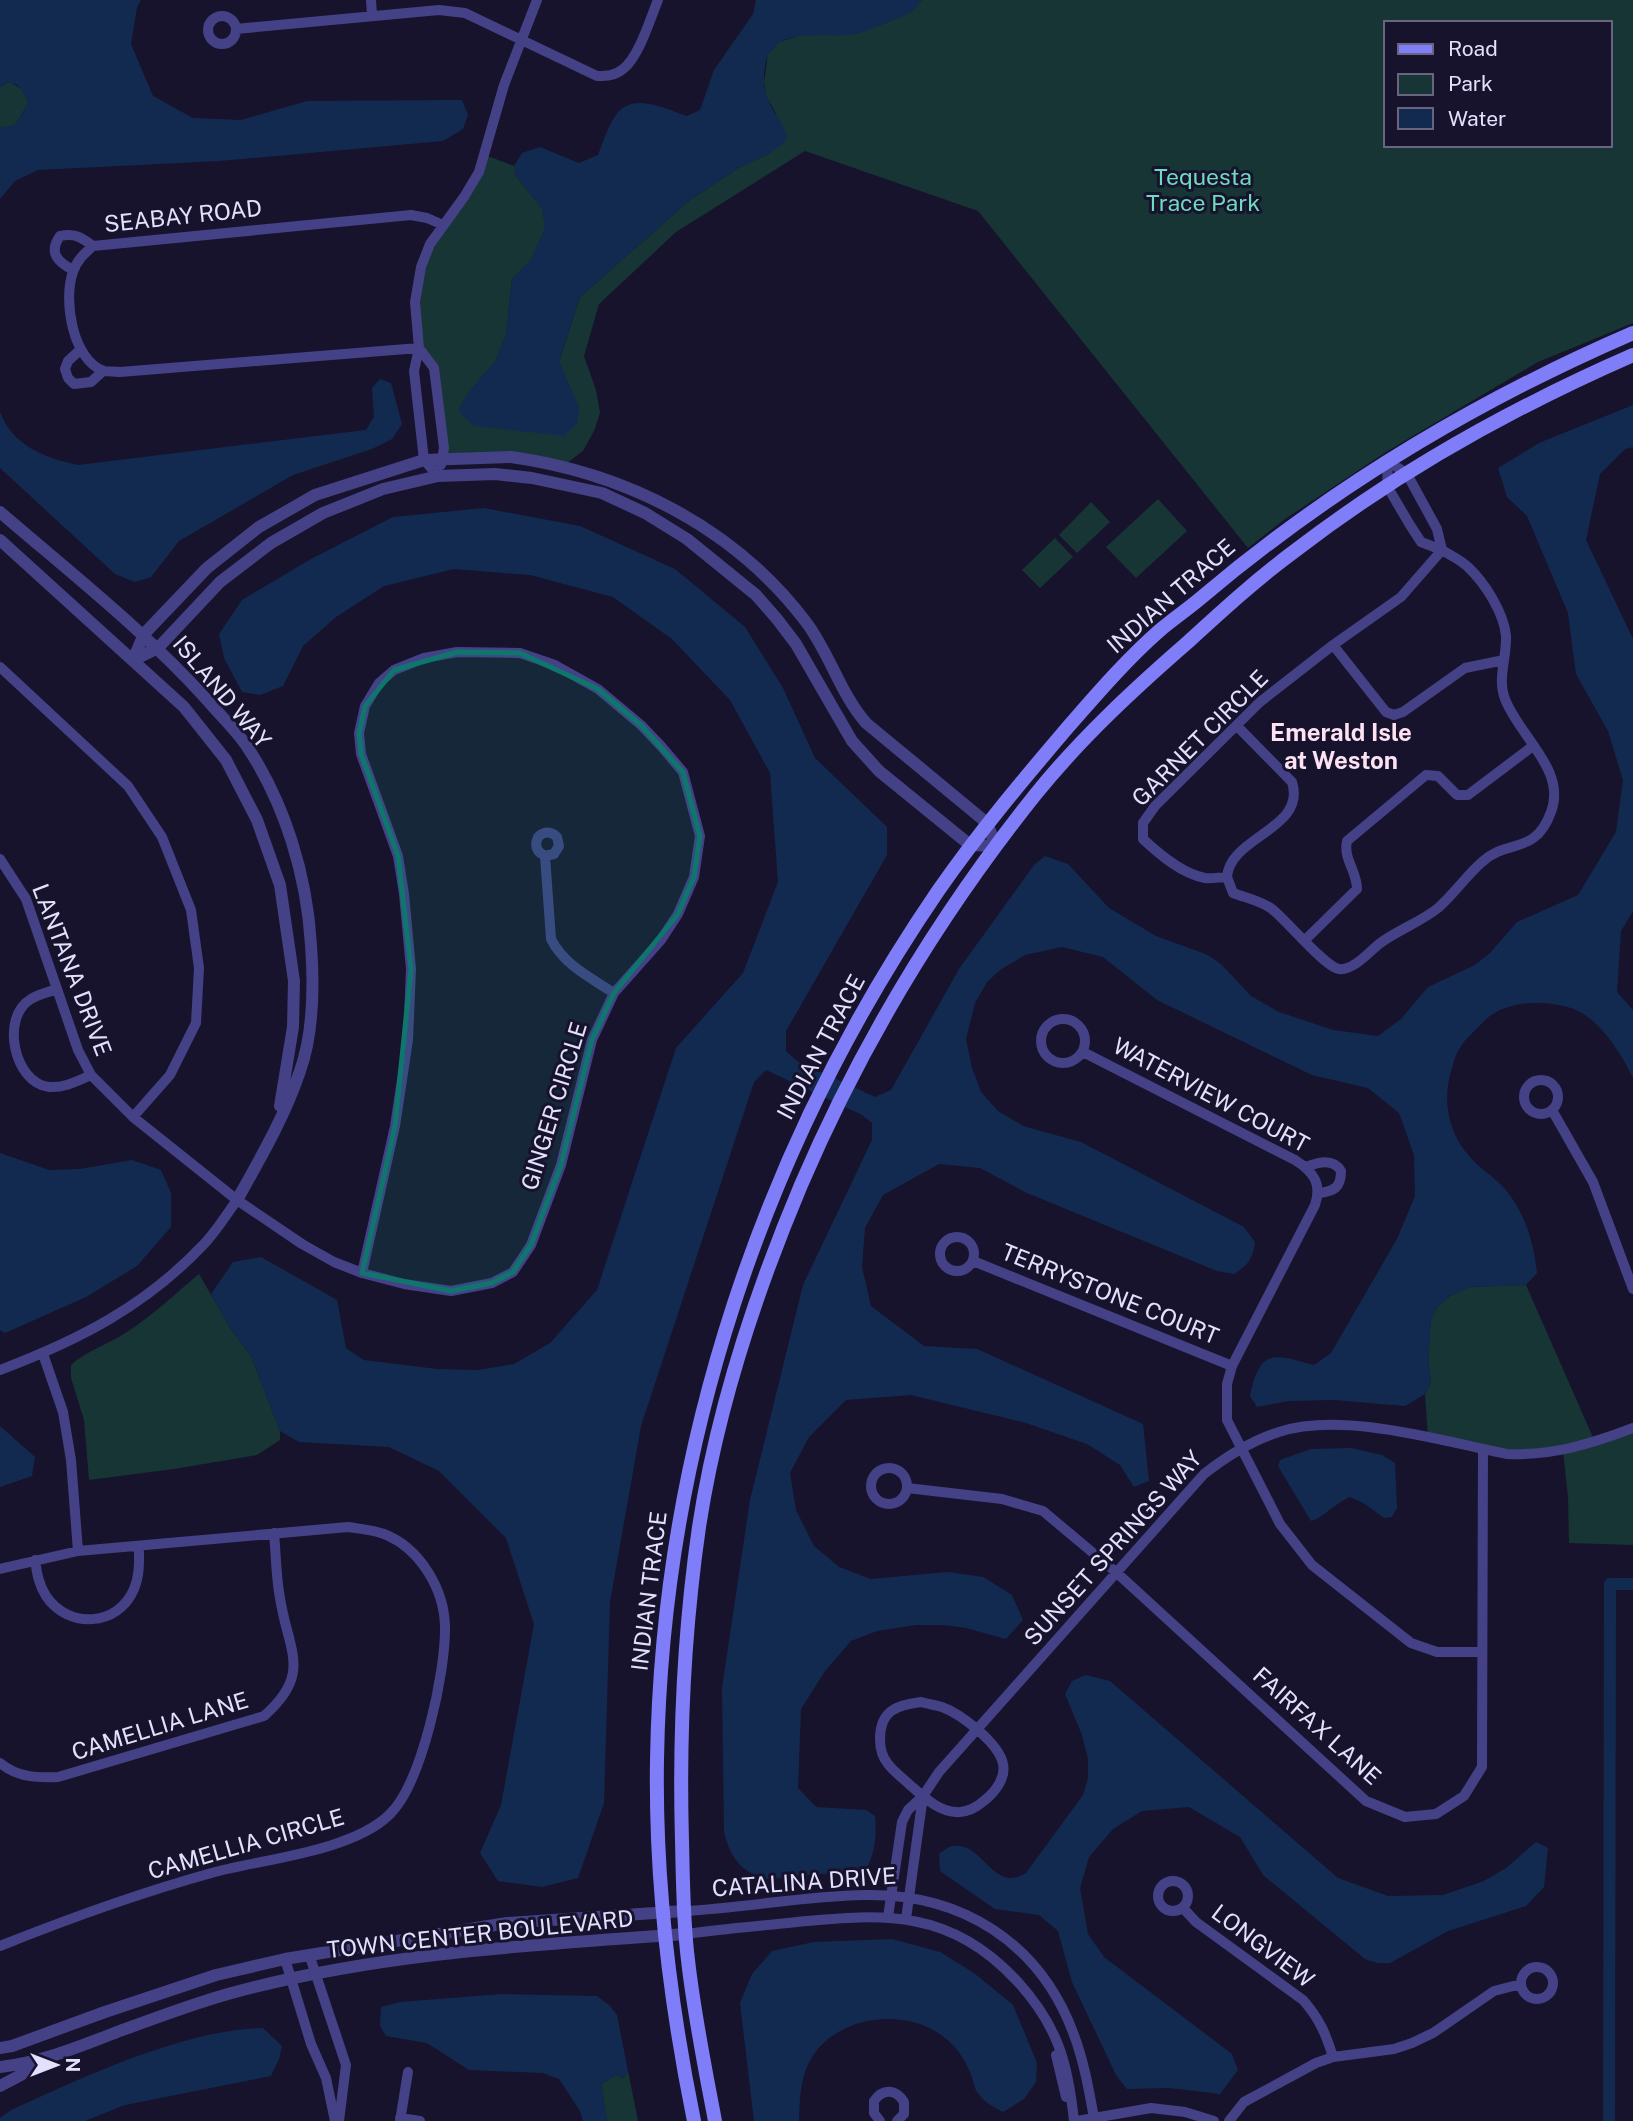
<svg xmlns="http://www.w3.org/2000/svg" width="1633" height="2121" viewBox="0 0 1633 2121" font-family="'Public Sans',sans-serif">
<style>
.green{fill:#173534;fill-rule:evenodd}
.water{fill:#132a50}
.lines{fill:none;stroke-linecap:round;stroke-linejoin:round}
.canal{stroke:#132a50;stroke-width:12}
.minor{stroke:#444187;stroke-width:10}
.tertiary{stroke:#444187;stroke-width:12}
.secondary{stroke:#7f7df7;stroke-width:14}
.marked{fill:#0f766e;fill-opacity:0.2;stroke:#0f766e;stroke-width:5;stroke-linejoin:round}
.labels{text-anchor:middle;stroke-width:6;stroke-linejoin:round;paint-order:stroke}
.park-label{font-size:23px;fill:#6edbbf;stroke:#17132c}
.street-label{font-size:23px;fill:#e3e0fd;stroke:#17132c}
.neighbourhood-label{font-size:24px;font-weight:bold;fill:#fde2f3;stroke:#17132c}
</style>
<rect width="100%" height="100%" fill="#17132c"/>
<!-- green -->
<path class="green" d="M922,0H1633V323L1538,362L1386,452L1285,519L1248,548L978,211L805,151L676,232L599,304L584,356L596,390L600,413L594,431L583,451L563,466L443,459L434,368L419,348L421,267L485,155L514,166L516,176L543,210L545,229L531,260L512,279L506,334L495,362L468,393L579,408L559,362L580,297L690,200L738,168L770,153L776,113L766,96L764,82L768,54L779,42L801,35L824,34L911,12ZM1386,23H1610V145H1386Z
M8,82C17,84 28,94 28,104L15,125L0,128V87Z
M1158,499L1187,531L1136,578L1106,547Z
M1091,502L1110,522L1077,553L1059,535Z
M1055,538L1073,557L1040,588L1022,570Z
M199,1274L231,1329L251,1356L280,1431V1440L257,1455L174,1469L89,1480L84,1420L71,1378V1365C86,1351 109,1344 127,1332C153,1315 175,1294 199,1274Z
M1526,1285L1595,1442L1633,1428V1545L1569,1543L1568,1497L1563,1451L1529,1455L1428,1438L1425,1394L1431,1382L1428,1361L1431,1319L1438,1306L1450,1296L1469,1287Z
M628,2071L638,2121H607L601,2084L616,2075L623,2078Z"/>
<!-- water -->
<path class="water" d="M0,0H141L137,7L131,44L153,96L193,118L241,120L307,101L462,100L468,115L463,129L443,141L219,161L38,170L15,181L0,199V128L15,125L26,108L28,100L17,85L8,82L0,87Z
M756,0H922C919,4 915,9 911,12C904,17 860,34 851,35C811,38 762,23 764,83C764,103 782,118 787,137L784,143L770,153L738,168L690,200L580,297L559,361L579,408L577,423L564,436L473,426L458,410L468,393L495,361L506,334L512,279L531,260L545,229L543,210L516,176L514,166L522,153L540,147L579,163L598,155C603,142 608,126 616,115C632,91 667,109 687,116L700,110L714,70L753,14Z
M380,379L391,383L402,424L392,439L372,449L293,475L179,541L151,577L135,582L115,574L0,468V412C13,446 45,458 78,465L366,430L374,417L372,388Z
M1633,405V447L1625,449L1600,474L1586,540L1633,639V911L1621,931L1617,992L1633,1010V1078C1621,1053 1599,1017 1571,1008C1542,999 1503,1000 1481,1024C1474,1032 1465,1039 1460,1048C1456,1053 1454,1061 1452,1068C1442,1098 1447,1132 1470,1157C1480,1169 1495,1177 1505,1189C1525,1213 1534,1243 1537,1273L1526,1285L1469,1287L1450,1296L1438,1306L1431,1319L1428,1361L1431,1382L1425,1394L1405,1406L1334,1400L1288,1401L1257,1407L1250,1396C1260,1348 1273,1354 1314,1365L1331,1353L1397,1239L1415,1196L1414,1155L1399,1113L1368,1088L1312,1075L1157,1000L1103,957L1062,947L1025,955L1000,970L987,982L975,1003L966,1039L972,1068L981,1092L998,1111L1023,1126L1081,1142L1244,1227L1255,1242C1253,1259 1248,1265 1234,1274L1217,1271L1027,1193L980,1168L939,1164L883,1195L865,1228L862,1267L871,1306L924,1346L977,1349L1143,1424L1149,1481L1134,1487L1120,1465L1087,1444L1026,1423L911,1395L846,1400L809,1437L790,1473L796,1510L814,1546L839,1567L871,1579L948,1572L983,1577L1012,1595L1023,1620L1006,1639L966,1628L945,1625H916L877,1631L851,1641L825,1671L801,1709L798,1788L816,1807L866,1810L875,1816C877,1835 875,1853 866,1870L766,1879C741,1872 730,1857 724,1832L722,1688L750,1500L803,1285L872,1140V1123L862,1115L766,1070L754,1082L641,1426L610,1602L604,1803L578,1878L542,1887L498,1881L480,1853L501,1805L534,1624L506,1538L439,1471L389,1447L299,1442L280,1431L251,1356L231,1329L211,1294L233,1262L261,1257L337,1300L346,1348L364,1360L437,1369L478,1370L514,1364L550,1343L597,1290L676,1048L743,973L778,882L770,773L730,700L672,639L613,597L530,575L454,569L384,586L336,617L303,646L283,686L260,695L242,692L224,658L219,634L242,600L311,559L393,517L484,508L580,526L675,569L745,627L783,688L815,758L887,827V855L786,1031V1051L797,1061L875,1097L891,1090L959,969L1034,865L1045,856L1068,864L1109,908L1156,936L1208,955L1222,965L1251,996L1279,1012L1333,1030L1378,1036L1401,1019L1428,987L1473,966L1489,954L1517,922L1578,895L1616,832L1623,780L1608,731L1576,674L1568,613L1527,516L1507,497L1498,468L1539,443Z
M0,1153L49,1170L80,1169L132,1160L161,1170L171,1193V1227L137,1266L86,1297L5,1333L0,1330Z
M0,1426L35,1457L32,1476L0,1487Z
M1351,1448L1382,1455L1395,1463L1397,1508L1392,1517L1384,1518L1365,1504L1350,1497C1337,1502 1320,1520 1311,1521L1278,1466L1280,1460L1311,1449Z
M1086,1675L1110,1681L1338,1878L1388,1896L1443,1895L1484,1881L1506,1868L1536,1842L1548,1848L1544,1887L1526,1906L1448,1931L1390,1963H1377L1365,1959L1263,1875L1240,1837L1189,1807L1142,1811L1113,1829L1089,1857L1080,1888L1088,1934L1104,1957L1232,2054L1238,2070L1220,2094L1169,2088L1127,2089L1116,2075L1072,1982L1058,1931L1039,1915L995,1909L940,1871L939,1854C943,1851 949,1846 953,1846C983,1841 993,1894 1026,1873L1083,1795L1088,1778V1759L1082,1735L1065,1694L1072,1681Z
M892,1939L940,1952L974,1973L1013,2005L1037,2063L1036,2082L1024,2099L1003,2112C993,2107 984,2102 977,2092C974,2087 973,2079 970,2072C965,2060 956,2046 945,2038C909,2008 842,2014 814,2054C800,2074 800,2097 799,2121H754L740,2003L752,1974L772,1951L814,1942Z
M502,1994L597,1996L609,2005L617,2015L628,2071L623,2078L616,2075L601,2084L607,2121H583L580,2111L559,2079L543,2073L469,2070L427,2043L386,2036L380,2026L381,2007L400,2002Z
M263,2028L282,2046L279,2059L271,2076L125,2105L85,2121H0V2118L11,2110C84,2077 182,2030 263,2028Z"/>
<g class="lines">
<!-- canal -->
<path class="canal" d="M1609,2121L1610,1584H1633"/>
<!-- minor -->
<path class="minor" d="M371,0L372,15
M208 30a14 14 0 1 1 28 0a14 14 0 1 1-28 0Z
M236,29L439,10L465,13L597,76C606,76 615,76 623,69C639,57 650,19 658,0
M73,270C58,262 48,253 60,236C75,233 81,237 93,246
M419,348L120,372C115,371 108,372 104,371C72,360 63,299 73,272C77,260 84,254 93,246L411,215L427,218L443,225
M419,348L434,368L444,448L441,465
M80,350L68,361L65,369L68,378L74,384L91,382L103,371
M1388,461L1407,474L1437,529L1442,550L1421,542L1410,525L1387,486Z
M438,476L424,460L414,371L419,348L415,302L421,267L430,244L464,197L479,172L504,85L537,0
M1442,550C1450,555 1461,560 1468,567C1485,583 1504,613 1506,636C1507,657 1497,679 1505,699C1519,736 1567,770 1551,812C1535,856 1508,838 1482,862C1466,876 1454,894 1438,908C1421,922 1397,930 1379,944C1369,952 1353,971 1339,969C1325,967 1287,921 1272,909C1261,901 1246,898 1233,893L1227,877C1220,877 1212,879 1205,878C1182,874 1159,854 1143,839V823L1155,806L1260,702L1333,645L1401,597Z
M1333,645L1386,712L1394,715L1403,712L1465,668L1504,660
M0,667L128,786L162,837L191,910L199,968L196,1023L170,1075L133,1117
M545,856L554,854L559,846L557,837C551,831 544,831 538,837C534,846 537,852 545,856L551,939C564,965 591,978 614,993
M0,859L26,899L78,1050L91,1075L133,1117L237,1200L302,1244L334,1262L362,1273L404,1284L451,1291L492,1283L513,1272L531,1245L561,1165L592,1040L614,993L661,940L678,914L694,877L700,836L683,772L661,746L641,725L598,689L555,665L520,653L457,652L424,658L394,670L379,683L365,706L359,733L361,754L398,856L404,894L411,969L408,1040L395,1126L362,1273
M1227,877C1230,836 1307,829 1292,782L1237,726
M1305,940L1357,889C1357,871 1343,859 1347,841L1426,775L1438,776L1457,795H1468L1533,746
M57,989C49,992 39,994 31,999C0,1017 14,1083 49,1087C65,1088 77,1081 91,1075
M1041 1041a22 22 0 1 1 44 0a22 22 0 1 1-44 0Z
M1083,1052L1295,1160C1314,1172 1322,1184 1315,1205L1232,1366L1227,1384V1420L1280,1524L1312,1565L1411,1643L1437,1652H1482
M1524 1097a17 17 0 1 1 34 0a17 17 0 1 1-34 0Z
M1552,1110L1593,1182L1633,1289
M1306,1167C1319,1162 1333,1158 1341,1171C1341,1188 1334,1191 1319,1193
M940 1254a17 17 0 1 1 34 0a17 17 0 1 1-34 0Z
M973,1261L1232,1366
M43,1354L63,1412L71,1460L78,1551
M0,1370C79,1340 146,1306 205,1243C217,1230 227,1214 237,1200
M871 1486a18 18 0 1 1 36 0a18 18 0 1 1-36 0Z
M907,1488L1002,1499L1043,1511L1117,1573L1366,1801L1405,1817L1436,1814L1464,1796L1482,1767L1483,1449
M35,1560C37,1574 39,1585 46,1596C68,1629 118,1627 134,1589C140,1575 139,1561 139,1546
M0,1569L78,1551L348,1527C360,1529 373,1530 384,1534C420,1548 444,1589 445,1626C446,1671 422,1784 389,1815C352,1851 264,1859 215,1872C142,1892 70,1918 0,1946
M921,1702C928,1704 935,1705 942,1707C961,1714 999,1743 1003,1764C1006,1778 995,1792 985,1800C977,1807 966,1813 956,1812C938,1811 924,1797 911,1786C904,1779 894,1772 888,1764C882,1757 880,1748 880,1739C880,1711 896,1705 921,1702Z
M0,1763C17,1777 36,1778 58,1777L264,1716C313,1673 288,1651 280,1598C276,1577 276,1554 274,1533
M923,1796L939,1772L1204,1474C1227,1456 1250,1441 1279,1432C1342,1411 1442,1441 1507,1454C1552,1456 1591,1444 1633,1428
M1158 1896a15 15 0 1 1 30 0a15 15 0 1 1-30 0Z
M1183,1908L1196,1922L1303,2000C1319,2018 1326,2034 1333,2057
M684,1911C744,1908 804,1896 864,1895C961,1893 1040,1942 1074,2035C1084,2062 1089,2090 1094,2118
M888,1917L902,1822L908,1810L923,1796L906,1919
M686,1934C722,1929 760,1926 797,1922C886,1913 951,1910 1017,1981C1058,2026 1068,2063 1074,2121
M309,1954L346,2065L339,2121
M285,1959L311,2044L326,2078L335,2121
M1521 1983a16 16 0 1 1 32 0a16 16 0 1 1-32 0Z
M1056,2055L1066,2097
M400,2118L420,2121
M400,2121L408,2072
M880,2121L874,2113V2101C883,2088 896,2089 904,2102V2114L897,2121
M1077,2121L1151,2108L1185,2112L1214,2121
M1229,2121L1244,2102L1316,2063L1333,2057L1394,2049L1412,2043L1433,2033L1494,1991L1521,1984"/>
<!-- tertiary -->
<path class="tertiary" d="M511,457C626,473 735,528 806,622C830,654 840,693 866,723L987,823L996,846L970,845L879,771L852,741L796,644L777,619L756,595L687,539L645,513L602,493L532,478L495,474L438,476L383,489L323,513L271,543L220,582L158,648L133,660L144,634L207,568L259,527L315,495L424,460Z
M0,512C71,573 145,631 208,701C220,715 235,729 246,745C285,803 307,876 311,945C314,986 314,1032 300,1071C285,1116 260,1159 237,1200
M0,540L184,707L226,760L257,820L280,885L294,981L293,1027L280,1106
M0,2048L12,2046L105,2012L216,1975L285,1959L507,1923L684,1911
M0,2067C39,2063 75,2048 112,2034C150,2020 189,2005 228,1994C376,1953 532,1945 686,1934
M0,2086L40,2065"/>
<!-- secondary -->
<path class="secondary" d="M694,2121C670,2003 655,1881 657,1760C662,1448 763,1147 938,891C979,832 1022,781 1068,727C1097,694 1126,660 1159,631C1173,619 1188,609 1202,597C1332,487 1478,400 1633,333
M715,2121C705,2068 694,2014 688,1960C683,1921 683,1881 682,1841C679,1736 684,1631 699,1527C717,1409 755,1294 801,1185C861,1045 940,914 1035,795C1080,739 1134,689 1188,642C1223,610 1258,578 1296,550C1399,471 1514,407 1633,355"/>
</g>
<!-- marked area -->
<path class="marked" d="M457,652L520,653L598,689L641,725L683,772L700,836L694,877L678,914L614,993L592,1040L561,1165L531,1245L513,1272L492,1283L451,1291L362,1273L395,1126L411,969L398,856L361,754L359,733L365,706L394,670Z"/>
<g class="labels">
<!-- park labels -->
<g class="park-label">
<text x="1203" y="185">Tequesta<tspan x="1203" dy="26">Trace Park</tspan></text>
</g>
<!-- street labels -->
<g class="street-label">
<text transform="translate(183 216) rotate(-6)" y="8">SEABAY ROAD</text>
<text transform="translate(1171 596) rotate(-41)" y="8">INDIAN TRACE</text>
<text transform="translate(222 692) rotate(50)" y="8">ISLAND WAY</text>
<text transform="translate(1200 738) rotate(-45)" y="8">GARNET CIRCLE</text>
<text transform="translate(72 970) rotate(69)" y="8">LANTANA DRIVE</text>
<text transform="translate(821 1047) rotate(-62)" y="8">INDIAN TRACE</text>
<text transform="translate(1211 1095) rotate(28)" y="8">WATERVIEW COURT</text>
<text transform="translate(554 1106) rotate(-73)" y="8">GINGER CIRCLE</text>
<text transform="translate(1110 1294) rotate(22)" y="8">TERRYSTONE COURT</text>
<text transform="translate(1113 1548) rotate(-48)" y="8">SUNSET SPRINGS WAY</text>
<text transform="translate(649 1591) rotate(-83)" y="8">INDIAN TRACE</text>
<text transform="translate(160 1726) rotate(-17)" y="8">CAMELLIA LANE</text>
<text transform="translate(1317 1726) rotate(42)" y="8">FAIRFAX LANE</text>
<text transform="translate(246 1844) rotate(-16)" y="8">CAMELLIA CIRCLE</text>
<text transform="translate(804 1882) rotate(-4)" y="8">CATALINA DRIVE</text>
<text transform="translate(480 1934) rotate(-6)" y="8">TOWN CENTER BOULEVARD</text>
<text transform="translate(1263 1946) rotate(37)" y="8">LONGVIEW</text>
</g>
<!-- neighbourhood labels -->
<g class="neighbourhood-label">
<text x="1341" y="741">Emerald Isle<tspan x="1341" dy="28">at Weston</tspan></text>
</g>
</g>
<!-- legend -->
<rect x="1384" y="21" width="228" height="126" fill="#17132c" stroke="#696580" stroke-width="2"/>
<rect x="1398" y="44" width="35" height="10" fill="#7f7df7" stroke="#696580" stroke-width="2"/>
<text x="1448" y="56" font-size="21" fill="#e3e0fd">Road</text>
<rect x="1398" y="74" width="35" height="21" fill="#173534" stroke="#696580" stroke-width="2"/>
<text x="1448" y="91" font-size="21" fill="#e3e0fd">Park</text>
<rect x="1398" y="108" width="35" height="21" fill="#132a50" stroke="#696580" stroke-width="2"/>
<text x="1448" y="126" font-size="21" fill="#e3e0fd">Water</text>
<!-- north arrow -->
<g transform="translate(56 2065) rotate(90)" stroke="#17132c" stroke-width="5" paint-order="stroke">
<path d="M0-5L12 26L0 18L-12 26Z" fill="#e3e0fd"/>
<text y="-10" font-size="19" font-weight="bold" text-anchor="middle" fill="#e3e0fd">N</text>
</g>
</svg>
